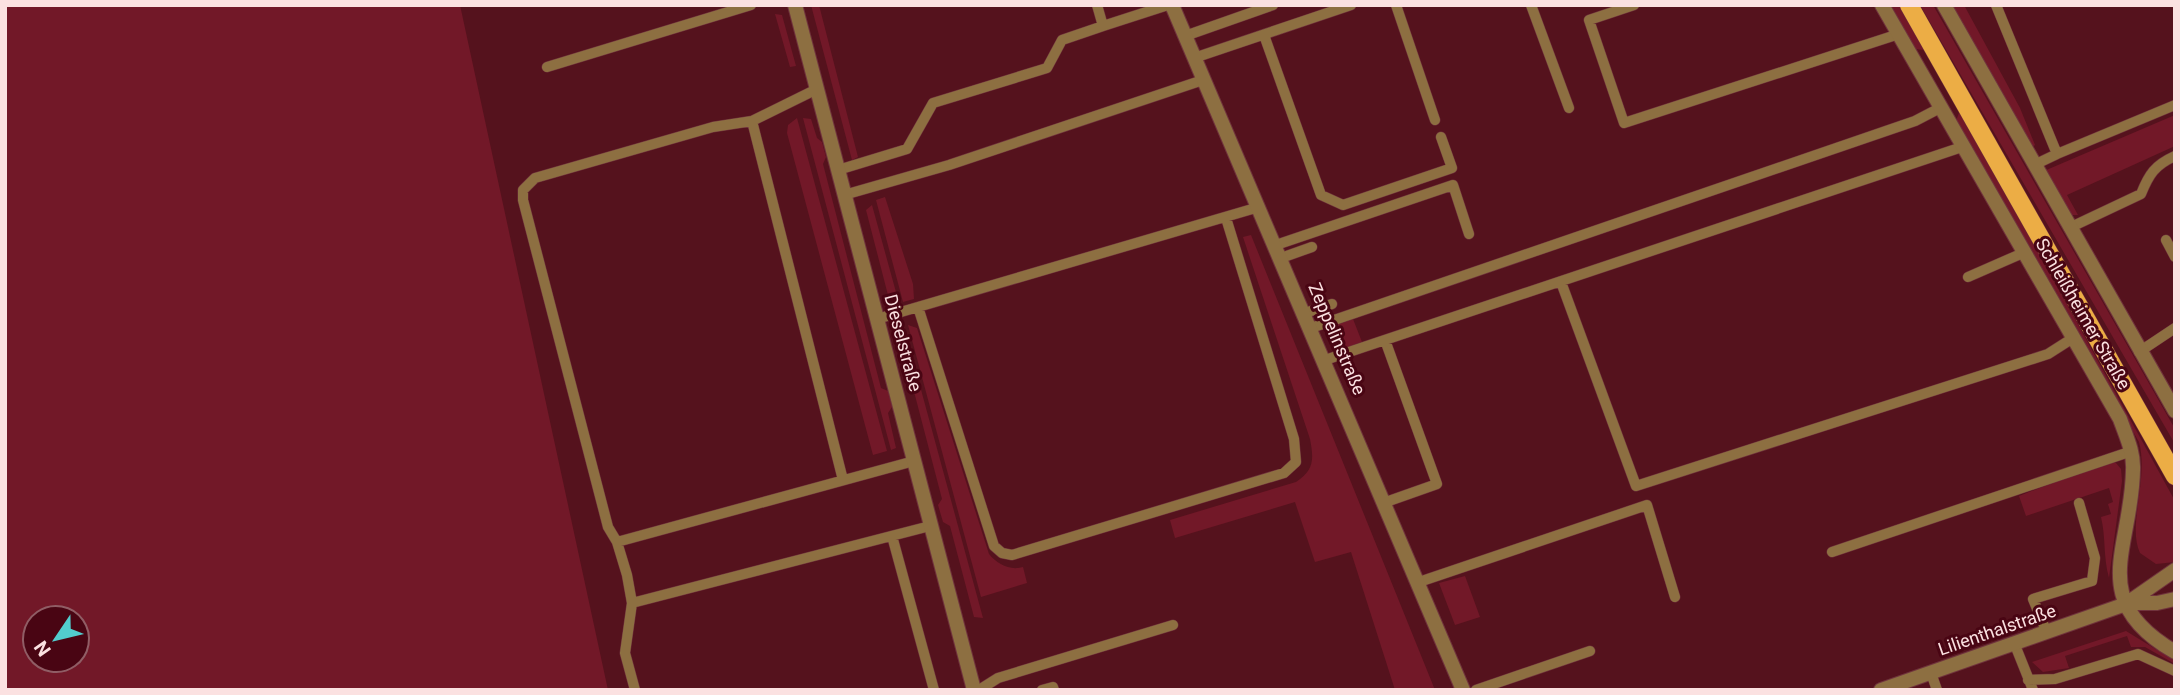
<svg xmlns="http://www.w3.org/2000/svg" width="2180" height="695" viewBox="0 0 2180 695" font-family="Roboto,sans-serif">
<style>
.green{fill:#721828;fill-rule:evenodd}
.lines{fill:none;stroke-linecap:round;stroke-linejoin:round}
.service-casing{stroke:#70333c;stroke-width:11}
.minor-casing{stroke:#70333c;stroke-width:16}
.primary-casing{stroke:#70333c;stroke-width:19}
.service{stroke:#8d6f41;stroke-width:10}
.minor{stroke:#8d6f41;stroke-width:14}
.primary{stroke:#ecad45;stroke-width:18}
.labels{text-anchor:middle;stroke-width:6;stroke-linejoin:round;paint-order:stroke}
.street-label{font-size:18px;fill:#fbe1e1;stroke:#490513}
</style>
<rect width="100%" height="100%" fill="#55121d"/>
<!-- green -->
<path class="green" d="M5,5H460L608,690H5ZM35,618H77V660H35Z
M811,5H819L858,157L852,160Z
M1891,5H1899L1924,50L1915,49Z
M1920,5H1933L2175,429V444Z
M1952,5H1964L2020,108L2035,145L2031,148Z
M775,14L782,15L796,66L790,67Z
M1960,110L2175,501V562L2156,564L2140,553C2127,525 2149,479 2139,442L1956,121Z
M2175,115V146L2067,195L2078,215H2070L2044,171Z
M797,118L887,451L873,455L787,133L788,125Z
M803,118L811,119L817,138L822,142L826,157L823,164L881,388L888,391L892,407L888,413L896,448L891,450Z
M885,197L913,284L914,299L903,302L876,200Z
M872,205L899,303L889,299L866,210Z
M1251,235L1435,690H1395L1351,552L1315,562L1295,502L1175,538L1170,520L1296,482C1314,470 1314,460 1310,439L1243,237Z
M1353,319L1362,342L1346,348L1337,344L1330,327Z
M908,325L917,328L989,554C997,564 1010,571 1023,567L1027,583L981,597Z
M904,327L983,618L974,617L950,526L943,522L938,505L942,499L899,334Z
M2108,461L2116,463L2121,469L2122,481L2109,578C2103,556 2106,538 2101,517L2111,514L2108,504L2113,502L2109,488L2026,516L2019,496Z
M1465,576L1480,617L1455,625L1439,583Z
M2126,631L2175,661V664L2145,647H2131L2127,636L2065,656L2069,668L2043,672L2032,662Z"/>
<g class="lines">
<defs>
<path id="service" d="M1396,5L1435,120
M1531,5L1569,108
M1634,5L1589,20L1624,123L1899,34
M1996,5L2057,154L2034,165
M1103,26L1168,5
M1264,35L1321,195L1343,205L1452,168L1441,137
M1185,36L1273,5
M1194,58L1351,5
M547,67L751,5
M817,89L752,121L843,480
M2057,154L2175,105
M838,170L907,149L933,103L1047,68L1062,40L1103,26L1097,5
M844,195L949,165L1203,80
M2069,228L2141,194C2149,174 2155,165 2175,156
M2166,240L2175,257
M1276,245L1453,185L1469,234
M1281,258L1312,247
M1968,277L2023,253
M1561,282L1636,486L2048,354L2073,338
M918,307L994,546L1002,553L1012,555L1284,473L1296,462L1294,439L1226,218
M1305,313L1332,304
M877,319L1259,207
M1311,328L1915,121L1940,108
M1385,340L1437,484L1386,502
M2139,352L2175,328
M1325,360L1962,147
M892,536L934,690
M617,542L914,461
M1832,552L2132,451
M1419,582L1647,505L1675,597
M632,603L930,526
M2047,633L2033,599L2092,581L2095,558L2079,503
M2015,645L2033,690
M1931,673L1937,690
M2028,680L2055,679L2138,654L2175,671
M635,690L625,653L632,603L627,575L617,542L608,527L523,200V190L535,178L713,127L752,121
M979,690L998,678L1173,625
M1042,690L1053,687L1054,690
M1476,690L1590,651"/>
<path id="minor" d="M795,5L974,690
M1172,5L1463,690
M1882,5L2120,419C2126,436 2134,452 2133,470C2132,548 2085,600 2175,652
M1944,5L2175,411
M2131,603H2157L2175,599
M1881,690L2126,604L2175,570"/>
<path id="primary" d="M1909,5L2175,476"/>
</defs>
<!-- service casing -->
<use href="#service" class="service-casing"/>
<!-- minor casing -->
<use href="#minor" class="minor-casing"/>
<!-- primary casing -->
<use href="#primary" class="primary-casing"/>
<!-- service -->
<use href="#service" class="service"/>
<!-- minor -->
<use href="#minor" class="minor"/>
<!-- primary -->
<use href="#primary" class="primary"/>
</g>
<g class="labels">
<!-- street labels -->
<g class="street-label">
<text transform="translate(2083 314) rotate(60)" y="6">Schleißheimer Straße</text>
<text transform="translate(1337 339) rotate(67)" y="6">Zeppelinstraße</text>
<text transform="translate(903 343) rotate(75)" y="6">Dieselstraße</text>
<text transform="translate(1997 630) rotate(-19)" y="6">Lilienthalstraße</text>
</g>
</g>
<!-- border -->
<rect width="2180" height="695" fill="none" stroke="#fbe1e1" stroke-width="14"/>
<!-- north arrow -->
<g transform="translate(56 639) rotate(235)"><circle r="33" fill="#490513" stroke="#905d65" stroke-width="2"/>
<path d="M0-5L12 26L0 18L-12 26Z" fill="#52cdce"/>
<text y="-10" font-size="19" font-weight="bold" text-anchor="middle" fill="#fbe1e1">N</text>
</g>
</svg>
